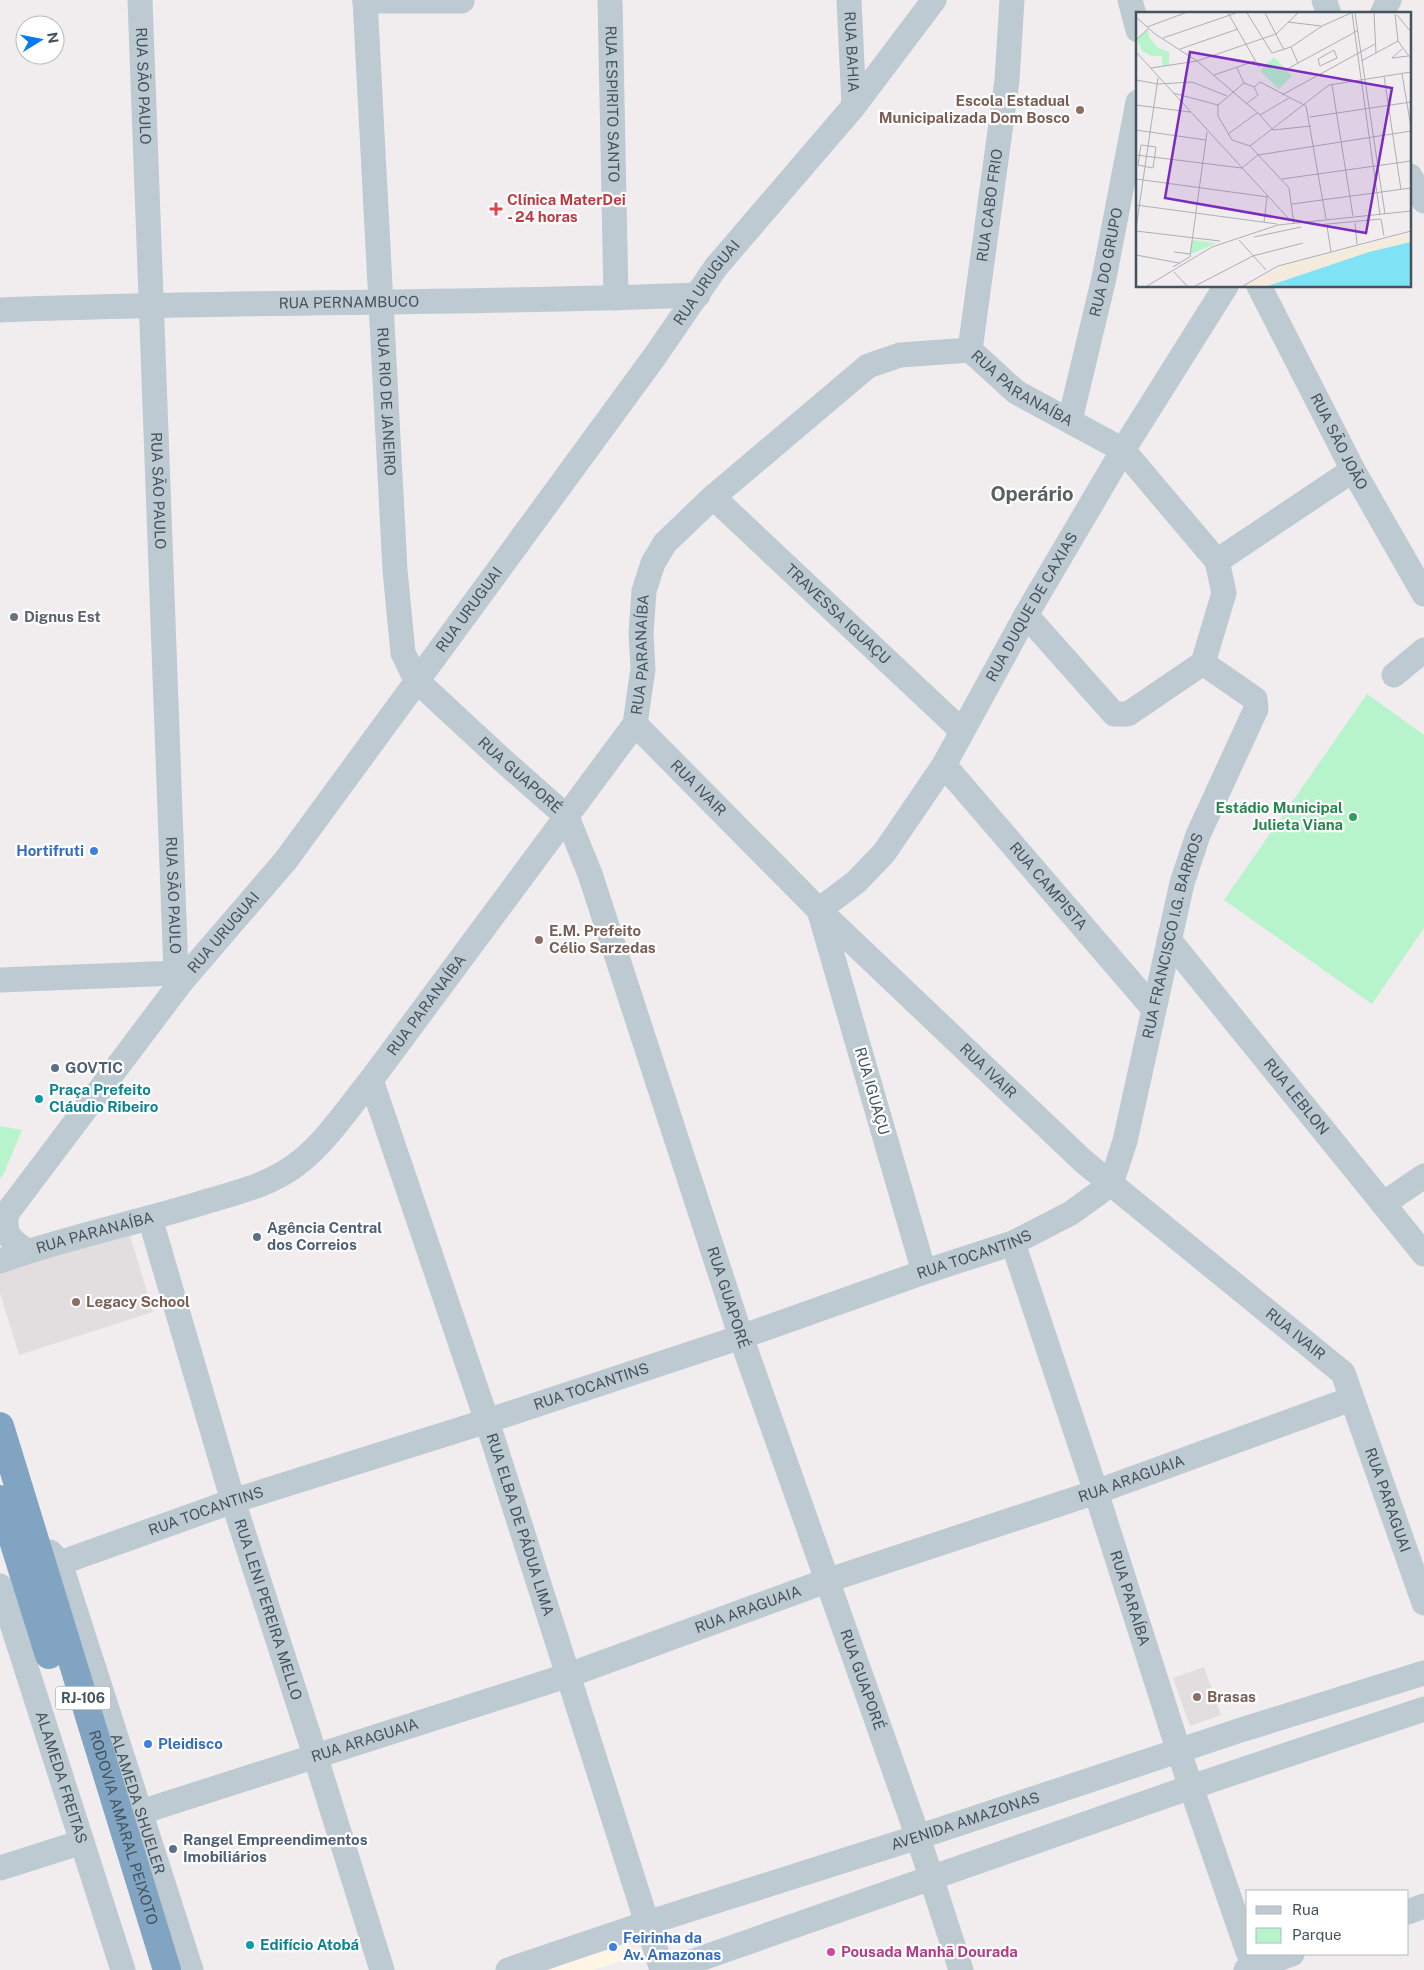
<svg xmlns="http://www.w3.org/2000/svg" width="1424" height="1970" viewBox="0 0 1424 1970" font-family="'Public Sans',sans-serif">
<style>
.commercial{fill:#fef5e5}
.education{fill:#e2dee0}
.green{fill:#b7f3cb}
.lines{fill:none;stroke-linecap:round;stroke-linejoin:round}
.minor{stroke:#bdcad2;stroke-width:25}
.highway{stroke:#80a4c2;stroke-width:28}
.education-dot{fill:#8d6e63;stroke:#fff;stroke-width:2}
.health-dot{fill:#e0444e;stroke:#fff;stroke-width:2}
.worship-dot{fill:#6b7280;stroke:#fff;stroke-width:2}
.leisure-dot{fill:#2e9e5b;stroke:#fff;stroke-width:2}
.shop-dot{fill:#3f7fe0;stroke:#fff;stroke-width:2}
.service-dot{fill:#5c6f8a;stroke:#fff;stroke-width:2}
.culture-dot{fill:#0f9aa8;stroke:#fff;stroke-width:2}
.hotel-dot{fill:#d1479c;stroke:#fff;stroke-width:2}
.labels{text-anchor:middle;stroke-width:4.5;stroke-linejoin:round;paint-order:stroke}
.shield{fill:#fff;stroke:#7c878e;stroke-width:1}
.shield-label{font-size:14px;font-weight:bold;fill:#44535d}
.street-label{font-size:15px;fill:#44535d;stroke:#fff}
.education-label{font-size:15px;font-weight:bold;fill:#785e54;stroke:#fff;text-anchor:start}
.health-label{font-size:15px;font-weight:bold;fill:#be3a42;stroke:#fff;text-anchor:start}
.worship-label{font-size:15px;font-weight:bold;fill:#5b616d;stroke:#fff;text-anchor:start}
.leisure-label{font-size:15px;font-weight:bold;fill:#27864d;stroke:#fff;text-anchor:end}
.shop-label{font-size:15px;font-weight:bold;fill:#366cbe;stroke:#fff;text-anchor:start}
.service-label{font-size:15px;font-weight:bold;fill:#4e5e75;stroke:#fff;text-anchor:start}
.culture-label{font-size:15px;font-weight:bold;fill:#0d838f;stroke:#fff;text-anchor:start}
.hotel-label{font-size:15px;font-weight:bold;fill:#b23c85;stroke:#fff;text-anchor:start}
.district-label{font-size:20px;font-weight:bold;fill:#5a5f64;stroke:#fff}
.inset-road{fill:none;stroke:#acafb4;stroke-width:1}
.view{fill:#7b2cbf;fill-opacity:0.15;stroke:#7b2cbf;stroke-width:2.5}
.inset-edge{fill:none;stroke:#44535d;stroke-width:2.5}
</style>
<rect width="100%" height="100%" fill="#f1edee"/>
<!-- commercial -->
<path class="commercial" d="M627,1937L633,1958L593,1970H524Z"/>
<!-- education -->
<path class="education" d="M129,1232L153,1312L19,1355L0,1293V1270Z
M1204,1667L1221,1715L1190,1726L1173,1678Z"/>
<!-- green -->
<path class="green" d="M1367,694L1424,735V928L1372,1004L1224,900Z
M0,1126L22,1130L4,1173L0,1179Z"/>
<g class="lines">
<!-- minor -->
<g class="minor">
<path id="s1" d="M140,0L176,973L182,981"/>
<path id="s2" d="M365,0L395,570L403,653L416,680L499,757L567,817L590,874L741,1337L918,1837L961,1970"/>
<path id="s3" d="M610,0L616,298"/>
<path id="s4" d="M849,0L854,106"/>
<path d="M1130,0L1138,30"/>
<path d="M1324,0L1329,14"/>
<path d="M365,1H462"/>
<path d="M1382,14L1389,0"/>
<path d="M1410,176L1424,201"/>
<path id="s5" d="M1259,286L1353,470L1424,594"/>
<path id="s6" d="M0,310C233,301 465,304 698,295"/>
<path id="s7" d="M970,350L1007,80L1012,0"/>
<path id="s8" d="M1070,420L1104,278L1138,102"/>
<path id="s9" d="M713,497L962,731"/>
<path d="M1026,615L1114,714H1128L1203,663L1224,593L1217,561L1353,470"/>
<path d="M1394,675L1424,650"/>
<path id="s10" d="M635,724L819,910L1083,1161L1343,1373L1424,1603"/>
<path id="s11" d="M944,765L1153,1008"/>
<path id="s12" d="M1169,940L1424,1254"/>
<path d="M0,980L176,973"/>
<path id="s13" d="M371,1080L487,1421L662,1970"/>
<path d="M1383,1204L1424,1176"/>
<path d="M7,1213C3,1234 10,1240 27,1251"/>
<path id="s14" d="M0,1216L7,1213L182,981L286,860L655,356L716,267L854,106L934,0"/>
<path id="s15" d="M150,1218L233,1501L315,1755L382,1970"/>
<path id="s16" d="M1013,1243L1096,1492L1179,1752L1248,1952"/>
<path id="s17" d="M0,1261C67,1237 137,1223 205,1202C239,1192 273,1184 301,1161C328,1139 349,1107 371,1080L635,724L643,669L641,633L644,591L653,563L665,543L713,497L868,366L900,355L970,350L1016,392L1123,450L1217,561"/>
<path id="s18" d="M924,1272L819,910L856,882L884,853L944,765L1026,615L1123,450L1226,286"/>
<path id="s19" d="M50,1552L60,1563L191,1970"/>
<path id="s20" d="M60,1563L233,1501L487,1421L741,1337L924,1272L1013,1243L1071,1213L1111,1184L1125,1141L1182,883L1198,835L1256,709L1255,699L1203,663"/>
<path id="s21" d="M0,1586L123,1970"/>
<path id="s22" d="M141,1812L569,1675L826,1581L1096,1492L1351,1399"/>
<path d="M0,1868L82,1842"/>
<path d="M1408,1912L1424,1906"/>
<path id="s23" d="M508,1970L647,1923L918,1837L1241,1730L1424,1673"/>
<path d="M668,1970L1191,1787L1424,1709"/>
<path d="M1246,1970L1292,1954"/>
</g>
<!-- highway -->
<g class="highway">
<path id="s24" d="M0,1426L167,1970"/>
<path d="M0,1499L49,1655"/>
</g>
</g>
<!-- markers -->
<g class="education-dot">
<circle cx="1080" cy="110" r="5"/>
<circle cx="539" cy="940" r="5"/>
<circle cx="76" cy="1302" r="5"/>
<circle cx="1197" cy="1697" r="5"/>
</g>
<path class="health-dot" d="M493.5 201.5h5v5h5v5h-5v5h-5v-5h-5v-5h5z"/>
<circle class="worship-dot" cx="14" cy="617" r="5"/>
<circle class="leisure-dot" cx="1353" cy="817" r="5"/>
<g class="shop-dot">
<circle cx="94" cy="851" r="5"/>
<circle cx="148" cy="1744" r="5"/>
<circle cx="613" cy="1947" r="5"/>
</g>
<g class="service-dot">
<circle cx="55" cy="1068" r="5"/>
<circle cx="257" cy="1237" r="5"/>
<circle cx="173" cy="1849" r="5"/>
</g>
<g class="culture-dot">
<circle cx="39" cy="1099" r="5"/>
<circle cx="250" cy="1945" r="5"/>
</g>
<circle class="hotel-dot" cx="831" cy="1952" r="5"/>
<g class="labels">
<!-- shield labels -->
<rect class="shield" x="55.5" y="1686.5" width="55" height="23" rx="4"/>
<g class="shield-label">
<text x="83" y="1703">RJ-106</text>
</g>
<!-- street labels -->
<g class="street-label">
<text dy="5" stroke="none"><textPath href="#s4" startOffset="52">RUA BAHIA</textPath></text>
<text dy="5" stroke="none"><textPath href="#s1" startOffset="86">RUA SÃO PAULO</textPath></text>
<text dy="5" stroke="none"><textPath href="#s3" startOffset="104">RUA ESPIRITO SANTO</textPath></text>
<text dy="5" stroke="none"><textPath href="#s7" startOffset="146">RUA CABO FRIO</textPath></text>
<text dy="5" stroke="none"><textPath href="#s8" startOffset="162">RUA DO GRUPO</textPath></text>
<text dy="5" stroke="none"><textPath href="#s14" startOffset="1172">RUA URUGUAI</textPath></text>
<text dy="5" stroke="none"><textPath href="#s6" startOffset="349">RUA PERNAMBUCO</textPath></text>
<text dy="5" stroke="none"><textPath href="#s17" startOffset="1494">RUA PARANAÍBA</textPath></text>
<text dy="5" stroke="none"><textPath href="#s2" startOffset="402">RUA RIO DE JANEIRO</textPath></text>
<text dy="5" stroke="none"><textPath href="#s5" startOffset="175">RUA SÃO JOÃO</textPath></text>
<text dy="5" stroke="none"><textPath href="#s1" startOffset="491">RUA SÃO PAULO</textPath></text>
<text dy="5" stroke="none"><textPath href="#s18" startOffset="751">RUA DUQUE DE CAXIAS</textPath></text>
<text dy="5" stroke="none"><textPath href="#s14" startOffset="768">RUA URUGUAI</textPath></text>
<text dy="5" stroke="none"><textPath href="#s9" startOffset="171">TRAVESSA IGUAÇU</textPath></text>
<text dy="5" stroke="none"><textPath href="#s17" startOffset="939">RUA PARANAÍBA</textPath></text>
<text dy="5" stroke="none"><textPath href="#s2" startOffset="825">RUA GUAPORÉ</textPath></text>
<text dy="5" stroke="none"><textPath href="#s10" startOffset="90">RUA IVAIR</textPath></text>
<text dy="5" stroke="none"><textPath href="#s11" startOffset="160">RUA CAMPISTA</textPath></text>
<text dy="5" stroke="none"><textPath href="#s1" startOffset="896">RUA SÃO PAULO</textPath></text>
<text dy="5" stroke="none"><textPath href="#s14" startOffset="362">RUA URUGUAI</textPath></text>
<text dy="5" stroke="none"><textPath href="#s20" startOffset="1376">RUA FRANCISCO I.G. BARROS</textPath></text>
<text dy="5" stroke="none"><textPath href="#s17" startOffset="519">RUA PARANAÍBA</textPath></text>
<text dy="5" stroke="none"><textPath href="#s10" startOffset="495">RUA IVAIR</textPath></text>
<text transform="translate(872 1091) rotate(74)" y="5">RUA IGUAÇU</text>
<text dy="5" stroke="none"><textPath href="#s12" startOffset="202">RUA LEBLON</textPath></text>
<text dy="5" stroke="none"><textPath href="#s17" startOffset="99">RUA PARANAÍBA</textPath></text>
<text dy="5" stroke="none"><textPath href="#s20" startOffset="965">RUA TOCANTINS</textPath></text>
<text dy="5" stroke="none"><textPath href="#s2" startOffset="1395">RUA GUAPORÉ</textPath></text>
<text dy="5" stroke="none"><textPath href="#s10" startOffset="900">RUA IVAIR</textPath></text>
<text dy="5" stroke="none"><textPath href="#s20" startOffset="560">RUA TOCANTINS</textPath></text>
<text dy="5" stroke="none"><textPath href="#s22" startOffset="1045">RUA ARAGUAIA</textPath></text>
<text dy="5" stroke="none"><textPath href="#s10" startOffset="1096">RUA PARAGUAI</textPath></text>
<text dy="5" stroke="none"><textPath href="#s20" startOffset="155">RUA TOCANTINS</textPath></text>
<text dy="5" stroke="none"><textPath href="#s13" startOffset="469">RUA ELBA DE PÁDUA LIMA</textPath></text>
<text dy="5" stroke="none"><textPath href="#s16" startOffset="374">RUA PARAÍBA</textPath></text>
<text dy="5" stroke="none"><textPath href="#s15" startOffset="409">RUA LENI PEREIRA MELLO</textPath></text>
<text dy="5" stroke="none"><textPath href="#s22" startOffset="640">RUA ARAGUAIA</textPath></text>
<text dy="5" stroke="none"><textPath href="#s2" startOffset="1800">RUA GUAPORÉ</textPath></text>
<text dy="5" stroke="none"><textPath href="#s22" startOffset="235">RUA ARAGUAIA</textPath></text>
<text dy="5" stroke="none"><textPath href="#s21" startOffset="201">ALAMEDA FREITAS</textPath></text>
<text dy="5" stroke="none"><textPath href="#s19" startOffset="268">ALAMEDA SHUELER</textPath></text>
<text dy="5" stroke="none"><textPath href="#s23" startOffset="481">AVENIDA AMAZONAS</textPath></text>
<text dy="5" stroke="none"><textPath href="#s24" startOffset="420">RODOVIA AMARAL PEIXOTO</textPath></text>
</g>
<!-- education labels -->
<g class="education-label">
<text x="1070" y="106" text-anchor="end">Escola Estadual<tspan x="1070" dy="17">Municipalizada Dom Bosco</tspan></text>
<text x="549" y="936">E.M. Prefeito<tspan x="549" dy="17">Célio Sarzedas</tspan></text>
<text x="86" y="1307">Legacy School</text>
<text x="1207" y="1702">Brasas</text>
</g>
<!-- health labels -->
<g class="health-label">
<text x="507" y="205">Clínica MaterDei<tspan x="507" dy="17">- 24 horas</tspan></text>
</g>
<!-- worship labels -->
<g class="worship-label">
<text x="24" y="622">Dignus Est</text>
</g>
<!-- leisure labels -->
<g class="leisure-label">
<text x="1343" y="813">Estádio Municipal<tspan x="1343" dy="17">Julieta Viana</tspan></text>
</g>
<!-- shop labels -->
<g class="shop-label">
<text x="84" y="856" text-anchor="end">Hortifruti</text>
<text x="158" y="1749">Pleidisco</text>
<text x="623" y="1943">Feirinha da<tspan x="623" dy="17">Av. Amazonas</tspan></text>
</g>
<!-- service labels -->
<g class="service-label">
<text x="65" y="1073">GOVTIC</text>
<text x="267" y="1233">Agência Central<tspan x="267" dy="17">dos Correios</tspan></text>
<text x="183" y="1845">Rangel Empreendimentos<tspan x="183" dy="17">Imobiliários</tspan></text>
</g>
<!-- culture labels -->
<g class="culture-label">
<text x="49" y="1095">Praça Prefeito<tspan x="49" dy="17">Cláudio Ribeiro</tspan></text>
<text x="260" y="1950">Edifício Atobá</text>
</g>
<!-- hotel labels -->
<g class="hotel-label">
<text x="841" y="1957">Pousada Manhã Dourada</text>
</g>
<!-- district labels -->
<g class="district-label">
<text x="1032" y="501">Operário</text>
</g>
</g>
<!-- overview -->
<g transform="translate(1136 12)">
<rect width="275" height="275" fill="#f1edee"/>
<path d="M12,17L13,25L22,36L33,40V54H26V44H16L6,39L1,27ZM138,45L156,64L143,77L124,59ZM56,228L81,231L55,242Z" fill="#b7f3cb"/>
<path d="M275,221V230L233,240L132,274H110L143,255Z" fill="#f4ebdc"/>
<path d="M275,230V274H132L233,240Z" fill="#80e3f5"/>
<path class="inset-road" d="M92,1L123,55M111,1L136,41L155,35L186,14L215,1M129,1L148,38M216,1L244,203M219,1L249,202M238,1L240,41M259,2L262,29L275,47M261,3L275,20M0,5L19,22L61,49L124,103L137,118L175,114M152,10L185,14M11,15L49,1M27,26L100,1M0,28L12,17M155,35L162,51M44,37L102,17M266,37L256,46L272,44M198,38L201,46L184,54L182,47ZM0,40L153,207M225,49L262,29M15,56L61,49L140,22L162,1M101,56L108,71L118,75L122,83L110,92M153,56L221,19M266,62L275,115M78,63L119,49M248,64L265,178M0,68L22,72L56,70L91,84M108,71L82,93V104L96,128L114,134L153,176L158,212M196,73L217,204M118,75L124,70L170,94L190,207M37,81L82,93M146,83L239,32M0,93L54,100M124,103L153,86M174,105L275,90M0,118L70,128M92,122L121,101M5,133L20,135L17,156L2,153ZM114,134L193,73L275,60M0,143L106,156M106,156L122,143L275,119M0,167L132,185M146,167L275,149M156,192L275,176M0,193L141,212M128,210L131,185M219,211L221,232M181,213L245,207L248,224M191,214L195,240M0,216L22,66M0,219L84,229M118,225L165,215M103,228L130,258M38,240L54,242M0,243L43,251M54,244L71,120M37,255L55,244M38,260L51,274M11,274L76,235L142,213L275,199M59,274L117,244L167,231M107,274L142,254L275,219"/>
<path class="view" d="M54,40L256,76L230,221L29,186Z"/>
<rect width="275" height="275" class="inset-edge"/>
</g>
<!-- legend -->
<rect x="1246" y="1890" width="162" height="65" fill="#ffffff" stroke="#b4babe"/>
<rect x="1256" y="1906" width="25" height="8" fill="#bdcad2" stroke="#b4babe"/>
<text x="1292" y="1915" font-size="15" fill="#44535d">Rua</text>
<rect x="1256" y="1928" width="25" height="15" fill="#b7f3cb" stroke="#b4babe"/>
<text x="1292" y="1940" font-size="15" fill="#44535d">Parque</text>
<!-- north arrow -->
<g transform="translate(40 40) rotate(80)"><circle r="24" fill="#ffffff" stroke="#b4babe"/>
<path d="M0-4L9 19L0 12L-9 19Z" fill="#077af1"/>
<text y="-8" font-size="14" font-weight="bold" text-anchor="middle" fill="#44535d">N</text>
</g>
</svg>
